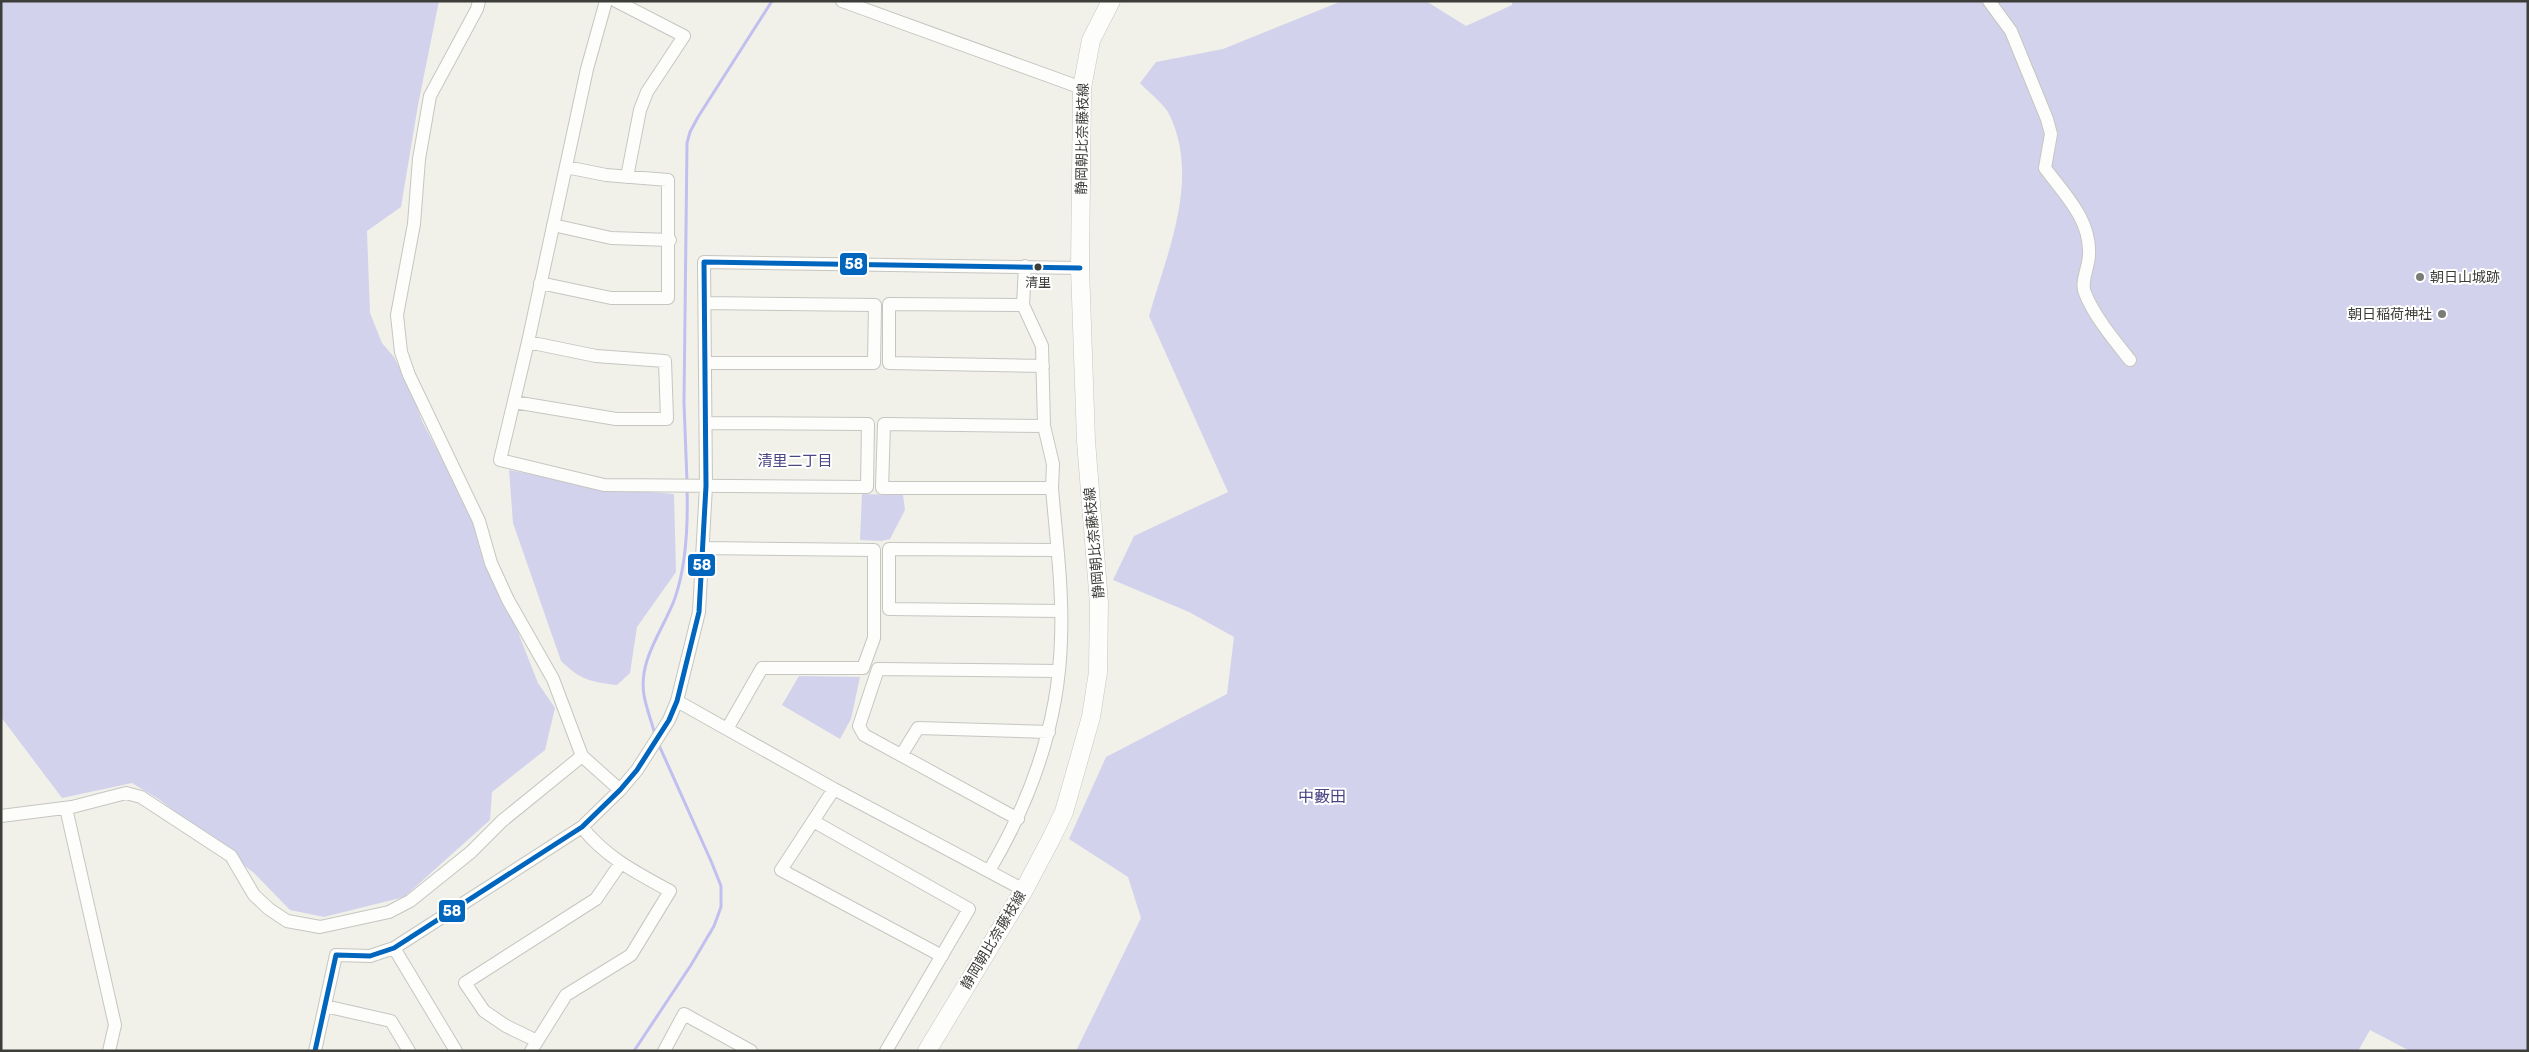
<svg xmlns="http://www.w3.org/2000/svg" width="2529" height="1052" viewBox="0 0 2529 1052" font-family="Rubik,'Noto Sans JP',sans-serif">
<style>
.green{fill:#d2d2ed}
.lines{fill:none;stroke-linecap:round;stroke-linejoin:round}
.stream{stroke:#c1bff0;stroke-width:3}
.street-casing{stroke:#c6c6c1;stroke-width:14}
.secondary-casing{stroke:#c6c6c1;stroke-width:19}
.street{stroke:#fdfdfc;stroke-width:12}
.secondary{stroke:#fdfdfc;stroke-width:18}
.bus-1-casing{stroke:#fff;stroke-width:9}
.bus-1{stroke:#0065bd;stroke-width:5}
.bus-dot{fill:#3d3d39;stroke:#fff;stroke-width:2}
.poi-dot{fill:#7c7c77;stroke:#fff;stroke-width:2}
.labels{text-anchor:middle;stroke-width:4;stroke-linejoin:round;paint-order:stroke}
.bus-label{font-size:13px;fill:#3d3d39;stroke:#fff}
.street-label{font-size:14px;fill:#3d3d39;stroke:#fff}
.poi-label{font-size:14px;fill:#3d3d39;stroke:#fff;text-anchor:start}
.neighbourhood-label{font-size:15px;fill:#4a4583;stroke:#fff}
.quarter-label{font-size:16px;fill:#4a4583;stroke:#fff}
.line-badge{stroke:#fff;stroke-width:2}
.badge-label{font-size:14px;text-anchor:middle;font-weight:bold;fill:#fff}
</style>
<rect width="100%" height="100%" fill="#f1f1ea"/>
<!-- green -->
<path class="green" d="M1,1H439L418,105L401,207L367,231L370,313L382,343L394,357L411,390L422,421L473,518L538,683L555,708L545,750L492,792L490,820L404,897L324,917L290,910L254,873L160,800L132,783L62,798L1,717Z
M1342,1H1426L1466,26L1512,5V1H2528V1051H2410L2370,1030L2358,1051H1076L1141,918L1128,877L1069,839L1106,757L1227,694L1234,637L1189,612L1113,580L1134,536L1228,492L1149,316C1167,253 1200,180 1170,116C1165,104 1149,93 1140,83L1156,62L1223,49Z
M509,470L603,488L674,494L676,572L637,627L630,673L617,685C592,682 580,680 561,661L513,523Z
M862,494L903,495L905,510L890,539L881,541L860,540Z
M799,676L860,677L851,719L840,739L782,705Z"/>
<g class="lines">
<!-- stream -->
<path class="stream" d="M687,482L684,403L687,143L690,132L698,117L772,1
M655,735C652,722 646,708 644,695C638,659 664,629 675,598C686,566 688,521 687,488
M634,1051L691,965L714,926L721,907V886L711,861L658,743"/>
<defs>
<path id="street" d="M479,1L477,9L430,96L419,159L414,224L397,315L401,352L409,375L479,521L491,563L508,600L553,679L582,756L620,790
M606,1L587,69L528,342L500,460L604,485L867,487L868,424L706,423
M616,1L684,36L647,92L640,110L627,177
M842,1L1082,88
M1989,1L2011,31L2047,119L2051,134L2045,168C2064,194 2091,219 2089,255C2089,266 2080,283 2085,293C2094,316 2114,340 2130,360
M553,225L611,238L670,240
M540,283L611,298H668V180L606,175L566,167
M705,303L875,305L874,363H705
M1023,305L889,304V363L1043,366
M514,402L616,419H667L665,361L596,356L528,342
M1044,426L884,424L882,488H1052
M704,548L874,550V638L863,668H762L727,729
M1057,550L889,549V609L1060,611
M677,701L834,789L1024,890
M902,754L918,728L1049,732
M834,789L781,870L942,956
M66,808L115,1025L109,1051
M1,816L72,807L126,793L141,797L231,856L254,895L269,909L287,921L320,927L389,912L410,901L471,852L502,821L582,756
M1018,819L864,735L859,726L878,669L1058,671
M813,821L969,909L886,1051
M989,871C1031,800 1059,723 1061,639C1063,589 1056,537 1052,488L1053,464L1044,426L1042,346L1023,305L1025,266
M394,948L456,1051
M325,1006L391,1021L409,1051
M537,1041L506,1026L484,1011L465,983L596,899L620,864
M315,1051L336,955L370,956L394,948L582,827L620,790L637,770L669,720L677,701L699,612L706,486L704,262L1080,268
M531,1051L566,995L631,955L670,891C637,873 605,857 582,827
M664,1051L684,1014L751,1051"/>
<path id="secondary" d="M927,1051L1024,890L1052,837L1064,812L1091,717L1098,672L1099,603L1086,441L1080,268L1082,88L1091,40L1111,1"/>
</defs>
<!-- street casing -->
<use href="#street" class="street-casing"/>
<!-- secondary casing -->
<use href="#secondary" class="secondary-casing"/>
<!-- street -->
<use href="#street" class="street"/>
<!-- secondary -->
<use href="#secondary" class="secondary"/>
<defs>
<path id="bus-1" d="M315,1051L336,955L370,956L394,948L582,827L620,790L637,770L669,720L677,701L699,612L706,486L704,262L1080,268"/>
</defs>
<!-- bus-1 casing -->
<use href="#bus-1" class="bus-1-casing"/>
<!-- bus-1 -->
<use href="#bus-1" class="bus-1"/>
</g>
<!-- markers -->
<circle class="bus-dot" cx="1038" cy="267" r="4.5"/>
<g class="poi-dot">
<circle cx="2420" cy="277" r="5"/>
<circle cx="2442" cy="314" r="5"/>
</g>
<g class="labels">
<!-- bus labels -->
<g class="bus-label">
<text x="1038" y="287">清里</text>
</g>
<!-- street labels -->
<g class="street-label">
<text transform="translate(1082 139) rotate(-89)" y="5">静岡朝比奈藤枝線</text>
<text transform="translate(1094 543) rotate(-95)" y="5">静岡朝比奈藤枝線</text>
<text transform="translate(993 940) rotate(-59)" y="5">静岡朝比奈藤枝線</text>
</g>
<!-- poi labels -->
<g class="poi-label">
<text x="2430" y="282">朝日山城跡</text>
<text x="2432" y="319" text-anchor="end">朝日稲荷神社</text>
</g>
<!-- neighbourhood labels -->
<g class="neighbourhood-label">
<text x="795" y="466">清里二丁目</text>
</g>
<!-- quarter labels -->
<g class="quarter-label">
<text x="1322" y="802">中藪田</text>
</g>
</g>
<g class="line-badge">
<rect x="839" y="252" width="29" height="24" rx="5" fill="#0065bd"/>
<rect x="687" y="553" width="29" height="24" rx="5" fill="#0065bd"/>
<rect x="438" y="899" width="28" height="24" rx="5" fill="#0065bd"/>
</g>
<g class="badge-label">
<text x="854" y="269">58</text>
<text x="702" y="570">58</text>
<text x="452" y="916">58</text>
</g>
<!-- border -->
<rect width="2529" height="1052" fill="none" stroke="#3d3d39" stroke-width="5"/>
</svg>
